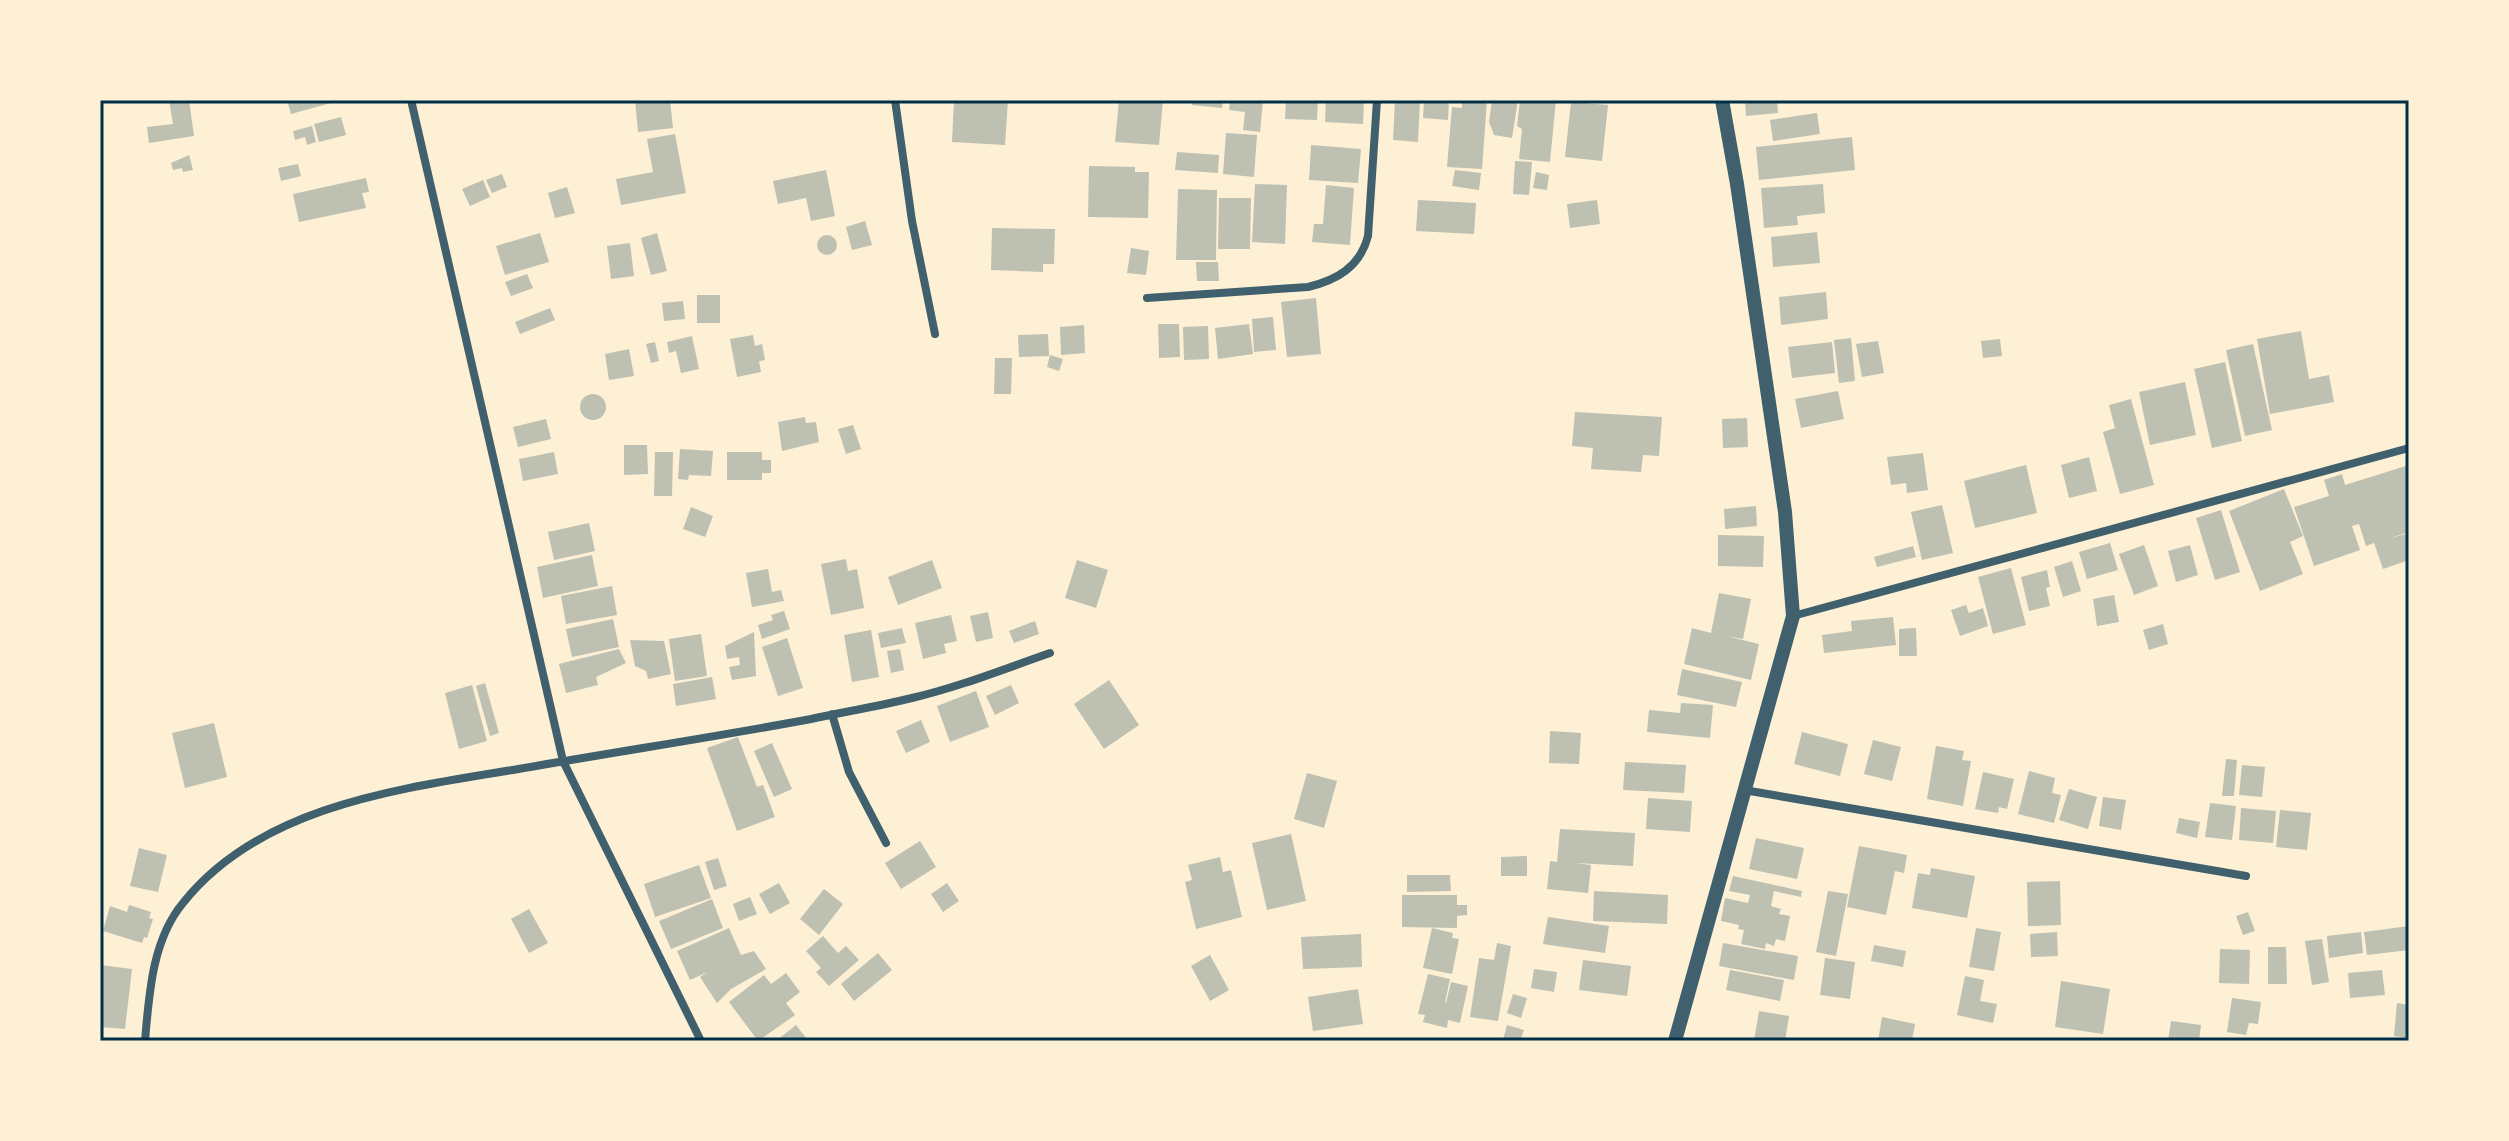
<svg xmlns="http://www.w3.org/2000/svg" width="2509" height="1141" viewBox="0 0 2509 1141" font-family="Lato,sans-serif">
<style>
.building{fill:#bec0b2}
.lines{fill:none;stroke-linecap:round;stroke-linejoin:round}
.minor{stroke:#3f606c;stroke-width:8}
.tertiary{stroke:#3f606c;stroke-width:14}
.neatline{fill:none;stroke:#003049;stroke-width:3}
</style>
<rect width="100%" height="100%" fill="#fdf0d5"/>
<!-- building -->
<path class="building" d="M169,100H189L194,136L149,143L147,127L173,124Z
M287,100H330L331,103L291,114Z
M635,100H670L673,128L638,132Z
M954,100H1008L1005,145L952,142Z
M1119,100H1163L1159,145L1115,142Z
M1192,100H1223L1222,108L1192,105Z
M1230,100H1263L1260,132L1243,130L1245,112L1229,110Z
M1286,100H1318L1317,120L1285,119Z
M1326,100H1364L1363,124L1325,122Z
M1395,100H1420L1418,142L1393,140Z
M1424,100H1449L1448,120L1423,118Z
M1462,100H1487L1482,169L1447,167L1452,107L1462,108Z
M1492,100H1518L1512,138L1494,135L1489,122Z
M1520,100H1556L1550,162L1519,159L1522,129L1517,126Z
M1745,100H1777L1778,113L1746,116Z
M1571,102L1608,105L1602,161L1565,157Z
M1817,113L1820,134L1773,141L1770,120Z
M341,117L346,135L319,142L314,124Z
M312,126L316,142L307,145L305,137L295,140L293,131Z
M1226,133L1257,135L1254,177L1223,174Z
M675,134L686,193L621,205L616,179L653,172L647,139Z
M1852,137L1855,170L1759,180L1756,147Z
M1311,145L1361,149L1358,183L1309,180Z
M1177,152L1219,155L1218,173L1175,170Z
M189,155L193,170L183,172L182,168L173,170L171,163Z
M1515,161L1532,162L1529,195L1513,194Z
M298,164L301,176L281,181L278,168Z
M1089,166L1135,167V172H1149L1148,218L1088,217Z
M826,170L835,216L811,221L806,198L778,204L773,181Z
M1455,170L1481,173L1479,190L1452,186Z
M1536,172L1549,175L1547,190L1533,188Z
M502,174L507,187L492,193L486,180Z
M366,178L369,192L362,193L366,208L299,222L293,194Z
M483,180L490,197L470,206L462,189Z
M1255,184L1287,185L1285,244L1252,242Z
M1823,184L1825,213L1797,216L1798,225L1764,228L1761,188Z
M1326,185L1354,188L1350,245L1312,242L1314,224H1323Z
M567,187L575,213L555,218L548,193Z
M1178,189L1217,190L1216,260H1176Z
M1219,198H1251L1250,249H1218Z
M1418,200L1476,203L1474,234L1416,231Z
M1597,200L1600,224L1570,228L1567,204Z
M865,221L872,245L852,250L846,227Z
M992,228L1055,229L1054,264H1043V272L991,270Z
M1817,232L1820,263L1773,267L1771,237Z
M540,233L549,262L505,275L496,246Z
M657,233L667,271L651,275L641,238Z
M817 245a10 10 0 1 1 20 0a10 10 0 1 1-20 0Z
M630,243L634,276L611,279L607,246Z
M1131,248L1149,251L1146,275L1127,273Z
M1196,262H1218L1219,281H1197Z
M527,274L533,288L511,296L505,282Z
M1826,292L1828,319L1781,325L1779,297Z
M697,295H720V323H697Z
M1316,298L1321,354L1287,357L1281,302Z
M683,301L685,319L664,321L662,303Z
M550,308L555,320L520,334L515,322Z
M1273,317L1276,350L1254,352L1252,319Z
M1158,324H1179L1180,357L1159,358Z
M1249,324L1253,354L1218,359L1215,328Z
M1084,325L1085,353L1061,355L1060,327Z
M1208,326L1209,359L1184,360L1183,327Z
M2301,331L2309,379L2329,375L2334,402L2270,414L2257,339Z
M1048,334L1049,356L1019,357L1018,335Z
M753,335L755,346L762,344L765,360L759,361L761,372L737,377L730,339Z
M692,336L699,369L681,373L676,351L669,353L667,342Z
M1851,338L1855,381L1839,383L1834,340Z
M2000,339L2002,356L1983,358L1981,341Z
M1878,341L1884,373L1862,377L1856,344Z
M655,342L659,361L651,363L646,344Z
M1832,342L1835,373L1792,378L1788,347Z
M2253,344L2272,430L2245,436L2226,350Z
M629,349L634,376L609,380L605,354Z
M1050,355L1063,359L1059,371L1047,367Z
M995,358H1012L1011,394H994Z
M2225,362L2242,441L2212,448L2194,369Z
M2185,382L2196,435L2150,445L2139,392Z
M1838,391L1844,419L1801,428L1795,399Z
M580 407a13 13 0 1 1 26 0a13 13 0 1 1-26 0Z
M2131,399L2154,485L2120,494L2103,432L2115,428L2109,405Z
M1575,412L1662,417L1659,456L1643,455L1641,472L1591,469L1593,448L1572,446Z
M805,417L806,423L816,422L819,442L782,451L778,422Z
M1747,418L1748,447L1723,448L1722,419Z
M546,419L551,439L518,447L513,427Z
M853,425L861,449L846,454L838,429Z
M624,445H647L648,474L624,475Z
M680,449L713,451L711,476L689,475L688,480L678,479Z
M554,452L558,474L523,481L519,459Z
M655,452H673L672,496H654Z
M727,452H762V460H771V473H762V480H727Z
M1923,453L1928,490L1907,493L1906,483L1891,485L1887,457Z
M2089,457L2097,491L2069,498L2061,465Z
M2026,465L2037,513L1975,528L1964,481Z
M2409,465V532L2387,539L2409,533V560L2383,569L2374,543L2366,546L2359,524L2352,526L2360,550L2314,566L2294,507L2329,496L2324,480L2342,474L2345,485Z
M2284,489L2303,536L2290,542L2303,574L2260,591L2229,511Z
M1942,505L1953,553L1922,560L1911,512Z
M1756,506L1757,526L1725,529L1724,509Z
M691,507L713,516L705,537L683,529Z
M2221,510L2240,572L2215,580L2196,518Z
M589,523L595,551L554,560L548,532Z
M1718,535L1764,536L1763,567L1718,566Z
M2110,543L2118,570L2087,579L2079,552Z
M2144,545L2158,586L2134,595L2119,554Z
M2190,545L2198,575L2176,582L2168,551Z
M1913,546L1916,557L1877,567L1874,557Z
M592,555L598,586L543,598L537,567Z
M846,559L848,571L857,569L864,608L831,615L821,564Z
M932,560L942,588L898,605L888,577Z
M1077,560L1108,570L1096,608L1065,598Z
M2072,561L2081,591L2063,597L2054,567Z
M2011,568L2026,625L1993,634L1978,577Z
M768,569L772,592L781,590L784,601L752,607L746,573Z
M2047,570L2050,587L2046,588L2050,606L2029,611L2021,577Z
M612,586L617,615L566,624L561,596Z
M1719,593L1751,599L1743,639L1726,636L1759,644L1751,680L1684,664L1692,628L1711,633Z
M2114,595L2119,622L2097,626L2093,599Z
M1966,605L1969,613L1983,608L1988,626L1960,636L1951,610Z
M784,611L790,629L762,639L758,625L773,620L771,615Z
M988,612L993,638L976,642L970,616Z
M951,615L957,641L944,644L946,653L923,659L915,623Z
M1893,617L1896,645L1824,653L1822,635L1852,631L1851,621Z
M613,619L619,647L572,657L566,629Z
M1035,621L1039,634L1014,643L1009,631Z
M2163,624L2168,644L2149,650L2143,630Z
M902,628L906,643L881,648L878,633Z
M1916,628L1917,656H1899V629Z
M871,630L879,677L852,682L844,635Z
M754,632L756,676L732,680L729,667L740,665L739,657L727,659L725,646Z
M701,634L707,676L675,681L669,639Z
M787,638L803,688L778,696L762,647Z
M630,640L664,641L671,674L648,679L646,671L635,666Z
M619,649L626,663L596,677L598,685L566,693L559,664Z
M900,649L904,670L891,673L887,651Z
M1682,669L1742,682L1736,707L1677,695Z
M712,677L716,699L676,706L673,684Z
M1109,680L1139,725L1104,749L1074,704Z
M485,683L499,733L490,736L476,686Z
M472,685L487,741L459,749L445,693Z
M1011,685L1019,703L995,715L986,696Z
M976,691L989,727L950,742L937,706Z
M1681,703L1713,705L1710,738L1647,732L1649,710L1680,713Z
M921,720L930,742L906,753L896,731Z
M214,723L227,777L185,788L172,733Z
M1550,731L1581,733L1579,764L1549,763Z
M1802,732L1848,744L1840,776L1794,764Z
M738,737L757,787L763,785L775,817L737,831L707,748Z
M1873,740L1901,747L1892,781L1864,774Z
M772,743L792,789L774,797L754,751Z
M1936,746L1964,751L1962,760L1971,761L1963,806L1927,799Z
M2226,759L2237,760L2234,796H2222Z
M1625,762L1686,765L1684,793L1623,790Z
M2242,765L2265,767L2262,797L2239,795Z
M2029,771L2055,778L2052,793L2061,795L2054,823L2018,814Z
M1983,772L2014,779L2007,809L1999,807L1998,813L1975,809Z
M1307,773L1337,781L1324,828L1294,819Z
M2069,789L2097,797L2088,829L2059,820Z
M2103,797L2126,800L2121,830L2099,826Z
M1648,798L1692,801L1690,832L1646,829Z
M2210,803L2236,806L2232,840L2205,837Z
M2241,808L2276,811L2273,843L2239,840Z
M2280,810L2311,813L2307,850L2276,847Z
M2179,818L2200,822L2197,838L2176,833Z
M1560,829L1635,833L1633,866L1575,863L1591,865L1588,893L1547,889L1550,861L1557,862Z
M1291,834L1306,901L1267,910L1252,843Z
M1756,838L1804,848L1797,879L1749,869Z
M920,841L936,867L901,889L885,863Z
M1859,846L1907,855L1904,873L1895,871L1886,915L1847,907Z
M139,848L167,855L158,892L130,886Z
M1527,856V876H1501V857Z
M1220,857L1223,872L1231,870L1242,917L1196,929L1185,882L1192,880L1188,865Z
M718,858L727,886L714,890L705,862Z
M699,865L711,898L655,917L644,884Z
M1931,868L1975,876L1967,918L1912,908L1918,873L1930,875Z
M1407,875H1450L1451,891L1407,892Z
M1733,876L1802,891L1801,897L1774,891L1771,906L1781,909L1779,914L1790,916L1785,941L1776,939L1774,946L1766,943L1765,949L1741,944L1744,930L1738,929L1739,925L1721,921L1725,898L1748,903L1750,895L1729,891Z
M2060,881L2061,925L2028,926L2027,882Z
M779,883L790,903L770,914L759,894Z
M947,883L959,901L943,912L931,894Z
M824,889L843,904L819,935L800,919Z
M1594,891L1668,895L1667,924L1593,921Z
M1828,891L1848,894L1836,956L1816,952Z
M1402,895H1457V905H1467V915L1457,916V928L1402,927Z
M750,897L757,914L739,921L733,904Z
M712,899L723,928L671,949L659,921Z
M129,905L151,912L149,918L153,919L147,938L144,937L142,943L103,931L110,906L127,912Z
M529,909L548,943L529,953L511,919Z
M2248,912L2255,931L2243,935L2236,916Z
M1548,917L1609,926L1605,953L1543,944Z
M2409,926V950L2367,955L2364,932Z
M729,928L741,955L754,951L766,969L731,989L717,1003L700,977L708,972L690,980L677,951Z
M1432,928L1453,933L1452,938L1459,939L1452,974L1423,968Z
M1976,928L2001,932L1994,971L1969,967Z
M2057,932L2058,956L2031,957L2030,934Z
M2361,932L2363,953L2329,958L2327,936Z
M1361,934L1362,967L1303,969L1301,937Z
M823,936L838,953L846,946L859,960L829,986L816,972L821,968L806,951Z
M2322,939L2329,982L2312,985L2305,941Z
M1497,943L1511,946L1498,1021L1470,1017L1479,958L1494,960Z
M1723,943L1798,956L1794,980L1719,966Z
M1874,945L1906,951L1903,967L1871,961Z
M2268,947H2286L2287,984H2268Z
M2220,949L2250,950L2249,984L2219,983Z
M878,953L892,970L854,1001L841,984Z
M1210,955L1229,990L1210,1001L1191,966Z
M1825,958L1855,962L1850,999L1820,995Z
M1583,960L1631,966L1627,996L1579,990Z
M100,965L132,969L125,1029L100,1027Z
M1534,969L1557,972L1554,992L1531,988Z
M1730,970L1784,980L1780,1001L1726,990Z
M2382,970L2385,995L2350,998L2348,973Z
M786,973L800,992L786,1003L795,1015L758,1041L729,1002L764,975L771,984Z
M1428,974L1450,979L1445,1002L1446,1003L1451,982L1468,986L1460,1023L1448,1020L1447,1028L1423,1022L1425,1015L1418,1014Z
M1965,976L1984,980L1980,1001L1997,1004L1993,1023L1957,1015Z
M2061,981L2110,989L2103,1034L2055,1027Z
M1358,989L1363,1024L1313,1031L1308,997Z
M1513,994L1527,998L1521,1018L1507,1013Z
M2232,998L2261,1002L2258,1024L2249,1023L2246,1035L2227,1032Z
M2397,1003L2409,1005V1038L2394,1036Z
M1759,1011L1789,1016L1785,1041H1754Z
M1882,1017L1915,1024L1912,1041H1878Z
M2171,1021L2201,1025L2199,1041H2168Z
M796,1025L807,1039L804,1041H776Z
M1507,1025L1524,1030L1520,1041L1503,1040Z"/>
<g class="lines">
<!-- minor -->
<path class="minor" d="M411,100L563,761L701,1041
M895,100L912,221L935,334
M1147,298L1308,287C1337,280 1360,267 1368,236L1377,100
M1793,616L2409,448
M832,714L849,772L886,843
M1744,790L2246,876
M145,1041C149,995 152,940 183,903C265,800 416,787 536,766C628,750 720,736 811,719C844,712 879,706 912,698C959,687 1004,669 1050,653"/>
<!-- tertiary -->
<path class="tertiary" d="M1675,1041L1793,616L1785,512L1737,184L1722,100"/>
</g>
<!-- border -->
<rect width="2509" height="1141" fill="none" stroke="#fdf0d5" stroke-width="204"/>
<rect x="102" y="102" width="2305" height="937" class="neatline"/>
</svg>
